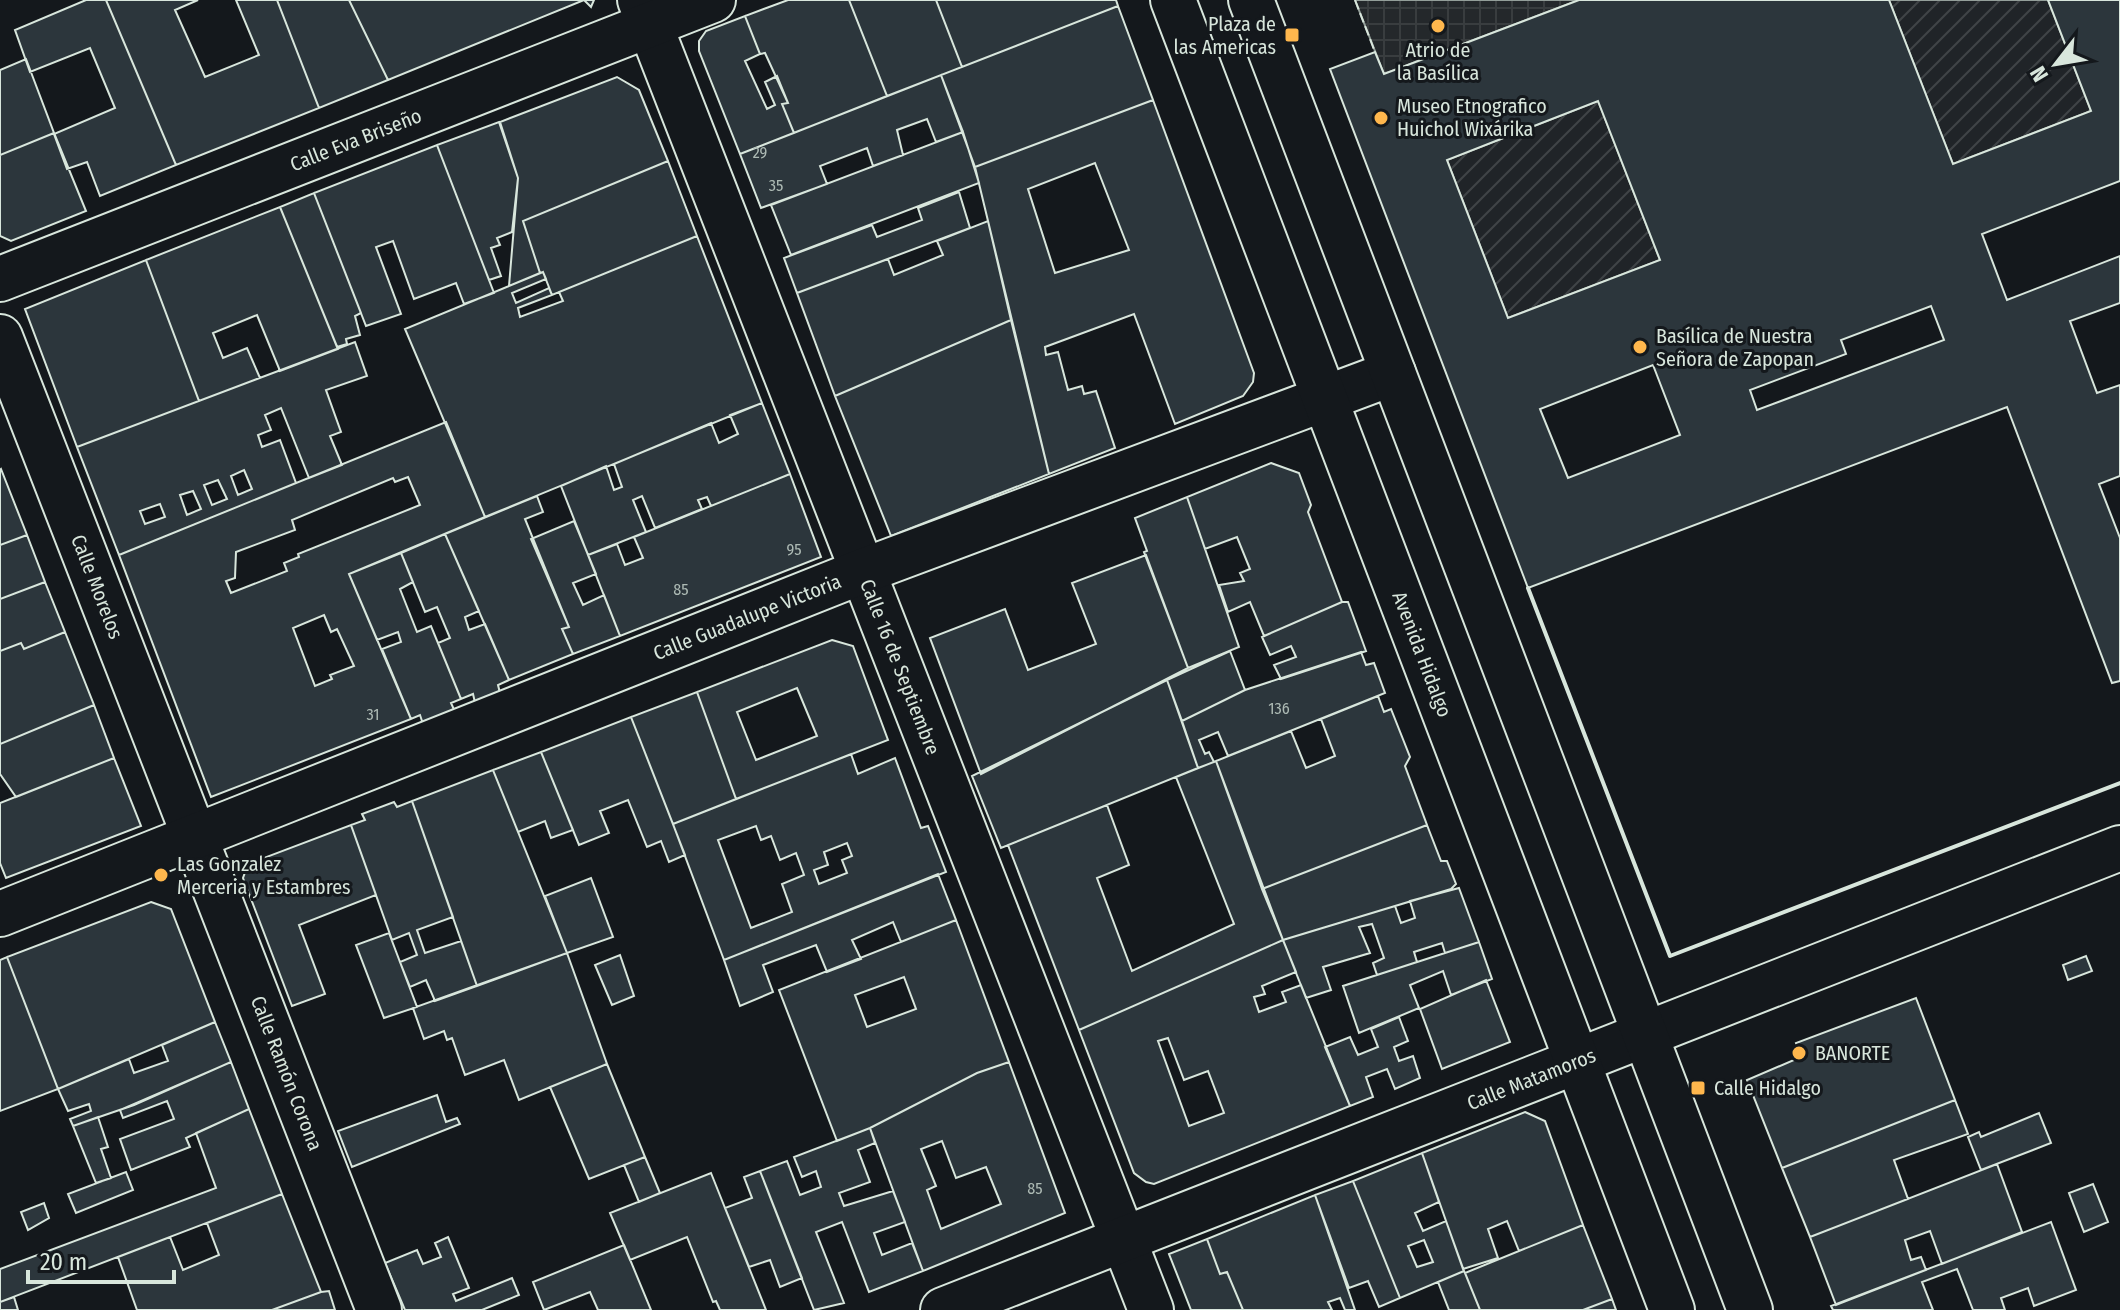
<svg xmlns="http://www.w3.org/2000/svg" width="2120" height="1310" viewBox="0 0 2120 1310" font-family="'Fira Sans Condensed',sans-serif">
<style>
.garden{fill:url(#garden-furrows);stroke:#939e99;stroke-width:2}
.plaza{fill:url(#plaza-grid);stroke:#939e99;stroke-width:2}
.building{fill:#2c363c;stroke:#d8e6dc;stroke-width:2;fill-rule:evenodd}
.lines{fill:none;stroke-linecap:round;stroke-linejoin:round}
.minor-casing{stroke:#d8e6dc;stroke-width:48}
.secondary-casing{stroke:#d8e6dc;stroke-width:48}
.minor{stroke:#14181c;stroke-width:44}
.secondary{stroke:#14181c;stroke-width:44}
.fence{stroke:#d8e6dc;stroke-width:2;stroke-dasharray:10 4;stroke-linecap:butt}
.wall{stroke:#d8e6dc;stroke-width:4}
.poi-dot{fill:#ffb74d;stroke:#14181c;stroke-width:3}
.labels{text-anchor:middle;stroke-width:6;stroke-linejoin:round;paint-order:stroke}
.number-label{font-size:16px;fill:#adbab4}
.poi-label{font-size:20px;fill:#d8e6dc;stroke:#14181c;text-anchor:start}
.street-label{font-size:20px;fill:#d8e6dc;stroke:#14181c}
</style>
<defs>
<pattern id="garden-furrows" width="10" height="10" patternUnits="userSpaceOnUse" patternTransform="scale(2)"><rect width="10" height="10" fill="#202428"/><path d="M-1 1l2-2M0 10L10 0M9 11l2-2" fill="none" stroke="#404447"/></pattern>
<pattern id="plaza-grid" width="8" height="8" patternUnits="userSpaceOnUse" patternTransform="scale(2)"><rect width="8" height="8" fill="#24282b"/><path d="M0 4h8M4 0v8" fill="none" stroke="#393d3f"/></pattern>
</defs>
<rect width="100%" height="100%" fill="#14181c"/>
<!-- garden -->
<path class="garden" d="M1889,0H2048L2091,111L1953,164Z
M1598,101L1660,260L1508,318L1447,160Z"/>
<!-- plaza -->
<path class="plaza" d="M1355,0H1579L1384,74Z"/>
<!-- building -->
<path class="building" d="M86,0H106L176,165L100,196L87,162L67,169L54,134L115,108L90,48L30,72L15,30Z
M106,0H198L175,10L205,77L259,55L236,0H277L319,108L176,165Z
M277,0H349L388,80L319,108Z
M349,0H594L591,7L584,0L388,80Z
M788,0H849L887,96L794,133L782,104L788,103L765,53L760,54L745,16Z
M849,0H936L962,67L887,96Z
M936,0H1116L1118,6L962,67Z
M1579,0H1889L1953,164L2091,111L2048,0H2120V181L1982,234L2007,300L2120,256V303L2070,321L2097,393L2120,385V476L2099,484L2120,538V681L2112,683L2007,407L1528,588L1330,69L1375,52L1384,74ZM1598,101L1660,260L1508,318L1447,160ZM1931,306L1944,340L1757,410L1750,390L1846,354L1841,340ZM1653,365L1680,435L1568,478L1540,409Z
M1118,6L1153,100L975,167L941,75Z
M745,16L760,54L745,61L767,109L775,105L765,82L777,76L788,103L782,104L794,133L740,154L699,51V41L706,31Z
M26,59L54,133L0,155V70Z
M941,75L963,132L936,142L927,119L897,130L903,155L873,166L867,148L820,166L827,184L761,208L740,154Z
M617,77L639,90L668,161L523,221L540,273L509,286L518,178L500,122Z
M1153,100L1254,373L1253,382L1243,396L1175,424L1134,314L1045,347L1046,355L1058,352L1068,390L1082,386L1084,394L1096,391L1115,448L1049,474L975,167ZM1095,163L1129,250L1055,273L1028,189Z
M499,122L518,178L512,232L497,238L500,245L491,248L501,276L489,280L437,145Z
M963,132L979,183L791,255L771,205Z
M54,133L86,211L11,241L0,236V155Z
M437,145L494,293L464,304L456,283L414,299L393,241L376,247L401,314L366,326L314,193Z
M668,161L697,236L552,295L543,272L540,273L523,221Z
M959,192L970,228L797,293L784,258L872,225L877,237L922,220L918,208Z
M314,193L361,313L355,316L360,335L346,339L347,344L337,347L280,207Z
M280,207L338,349L280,371L257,315L213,333L223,358L247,348L260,378L199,401L146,260Z
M988,221L1011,320L835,396L797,293L888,259L894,275L943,255L937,241Z
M697,236L762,403L485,517L405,329L543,272L546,279L512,293L516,303L549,288L552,295L518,308L520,317L563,301L559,292Z
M146,260L199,401L77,447L25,309Z
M1011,320L1049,474L891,536L835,396Z
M355,342L367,376L326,390L341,432L330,436L342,465L309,478L281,408L265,415L271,430L258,435L262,447L280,440L296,483L119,555L77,447ZM244,470L252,489L238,495L231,476ZM218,480L227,499L212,505L204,485ZM193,491L201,509L187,515L180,495ZM160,504L165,517L145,524L140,511Z
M762,403L790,474L711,506L707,497L698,500L702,509L655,528L642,496L633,500L646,532L588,555L561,486L606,466L614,490L622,487L614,464L711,423L719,443L738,434L730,415Z
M446,422L485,517L349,574L411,719L211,797L119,555ZM408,477L420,505L298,554L299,557L284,563L287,571L231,593L226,581L235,578L236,552L295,530L292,520L393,478L395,482ZM324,615L331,632L337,629L354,666L330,675L332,679L315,686L293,628Z
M1271,463L1299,473L1311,505L1308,512L1342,602L1264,636L1250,602L1228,612L1219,585L1244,581L1240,573L1250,569L1237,537L1205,549L1187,497Z
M1,469L27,535L0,545V470Z
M790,474L821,557L620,636L588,555L617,544L625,565L643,558L634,537Z
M537,496L543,512L525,519L569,627L562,629L573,654L509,680L445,534Z
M1187,497L1239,647L1188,668L1144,552L1147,551L1135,518Z
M574,521L596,574L573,583L583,605L604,595L620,636L573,654L562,629L569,627L531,539Z
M445,534L479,611L465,617L469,630L485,624L509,680L498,685L501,697L476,707L473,694L461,699L438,643L450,638L437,607L425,612L401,553Z
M27,535L45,582L0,599V545Z
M401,553L413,582L400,589L417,632L431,626L461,699L451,703L456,714L424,727L420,715L411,719L382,649L401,642L398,632L377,640L349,574Z
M1146,555L1188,668L981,774L930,638L1005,609L1028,670L1096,644L1072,583Z
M45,582L65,632L24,649L21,643L0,651V599Z
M1342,602H1348L1366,651L1281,679L1274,665L1296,657L1291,646L1270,655L1262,637Z
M65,632L94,705L0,744V651L21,643L24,649Z
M832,640L853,646L888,740L736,799L697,692ZM797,688L817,736L756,760L737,712Z
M1230,651L1245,690L1182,721L1167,680Z
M1361,652L1366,665L1374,663L1385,693L1228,756L1218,732L1199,740L1205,754L1209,752L1214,762L1198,768L1182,721L1245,690Z
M1167,680L1198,768L1001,848L972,776Z
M697,692L736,799L673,824L631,717Z
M1378,696L1384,712L1391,709L1410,757L1405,766L1427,825L1262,889L1216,761L1291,731L1306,768L1335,756L1321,719Z
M94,705L114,758L16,797L0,774V744Z
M631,717L685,855L669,862L661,841L647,847L628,800L600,811L609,833L579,845L541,752Z
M541,752L573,830L551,838L545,821L518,832L493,770Z
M851,754L858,774L895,758L921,828L928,826L946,872L724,960L673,824ZM756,826L761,840L771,836L780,860L796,853L804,875L782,884L792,912L751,928L718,840ZM847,843L852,856L842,860L847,873L819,884L814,870L828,865L824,852Z
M114,758L141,826L6,878L0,863V803Z
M1216,761L1283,940L1079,1030L1008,845L1107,805L1129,865L1097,878L1132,971L1234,924L1176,777Z
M493,770L567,953L477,986L412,801Z
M412,801L453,917L417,930L425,953L461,941L477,986L435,1001L426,980L410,987L400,962L417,955L409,933L392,940L351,825L365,820L362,814L394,802L397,807Z
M351,825L376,895L299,925L325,994L292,1006L243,878L248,864Z
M1427,825L1441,861H1447L1456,884L1451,889L1283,940L1262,889Z
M938,874L956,920L901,942L893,922L852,940L861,959L827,972L816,945L763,965L773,992L740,1006L724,960Z
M591,878L613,937L567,953L545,896Z
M1459,888L1479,942L1445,953L1442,943L1414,952L1417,962L1377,975L1373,963L1384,958L1372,924L1359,927L1370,953L1323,967L1331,990L1306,998L1283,940L1395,906L1401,923L1415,918L1410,901Z
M151,902L171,909L215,1022L58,1089L7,957Z
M956,920L1009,1062L977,1073L870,1128L837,1141L779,990ZM904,977L916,1009L867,1027L855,995Z
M389,933L417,1007L384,1018L356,945Z
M1283,940L1296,972L1262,986L1265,994L1254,997L1259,1012L1286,1002L1282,992L1301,985L1350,1106L1154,1184L1146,1182L1134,1173L1079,1030ZM1168,1038L1184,1080L1208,1071L1224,1113L1189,1126L1158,1041Z
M1479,942L1492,979L1451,995L1443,971L1410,985L1419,1008L1359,1033L1343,986Z
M567,953L607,1064L519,1100L504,1060L465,1075L452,1038L447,1040L444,1031L424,1039L413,1008Z
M620,955L634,996L612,1005L595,965Z
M2086,956L2092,971L2068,980L2063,965Z
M7,957L58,1089L0,1111V960Z
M1486,980L1510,1042L1442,1069L1420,1009Z
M1916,998L1955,1100L1782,1168L1747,1080L1801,1057L1796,1043Z
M1399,1017L1408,1041L1394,1047L1399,1061L1413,1056L1420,1078L1395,1089L1387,1069L1366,1077L1373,1097L1350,1106L1325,1047L1350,1037L1358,1055L1378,1047L1371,1029Z
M215,1022L231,1062L134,1105L73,1126L70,1119L91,1111L89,1104L68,1111L58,1089L129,1059L134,1073L168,1061L162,1045Z
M231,1062L249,1109L186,1138L190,1147L131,1170L120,1139L174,1119L167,1101L123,1118L120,1110Z
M1009,1062L1065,1213L923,1271L870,1128L977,1073ZM942,1141L956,1178L986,1167L1001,1204L941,1229L927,1190L936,1186L921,1149Z
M607,1064L645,1157L589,1179L550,1087Z
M437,1095L446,1122L457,1118L460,1124L352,1167L338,1131Z
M1955,1100L1968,1134L1894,1160L1908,1199L1810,1237L1782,1168Z
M249,1109L282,1194L0,1302V1269L216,1188L196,1133Z
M1525,1112L1545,1121L1583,1225L1519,1251L1507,1221L1488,1229L1498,1258L1463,1269L1422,1153Z
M2039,1113L2051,1143L1981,1170L1968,1137L1979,1132L1981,1137Z
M98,1117L108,1147L101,1149L111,1178L96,1183L73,1126Z
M870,1128L875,1143L858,1150L870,1182L839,1193L844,1206L893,1191L905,1222L874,1233L882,1255L912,1243L923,1271L869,1292L842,1222L816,1232L844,1303L814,1310L760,1171L787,1161L800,1195L821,1187L816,1171L802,1177L794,1157Z
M1422,1153L1439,1202L1415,1213L1423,1231L1446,1221L1464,1271L1400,1298L1353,1181ZM1424,1240L1433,1262L1417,1267L1408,1246Z
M645,1157L660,1193L639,1202L624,1165Z
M1997,1164L2022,1232L1942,1264L1930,1231L1905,1240L1911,1260L1921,1257L1926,1270L1836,1305L1810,1237Z
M760,1171L802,1278L780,1287L770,1260L749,1267L725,1208L752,1198L744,1177Z
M126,1172L133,1190L76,1213L68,1194Z
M711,1173L725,1208L766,1310H720L716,1301L713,1302L687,1237L630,1260L610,1213Z
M1353,1181L1400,1298L1379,1307L1368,1281L1349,1288L1315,1195Z
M2093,1184L2108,1222L2084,1232L2069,1193Z
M282,1194L321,1292L272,1310H137L118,1257L170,1237L183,1270L219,1255L207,1223Z
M1315,1195L1355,1310H1345L1340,1298L1328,1302L1332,1310H1243L1227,1272L1220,1274L1207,1239Z
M44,1203L49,1218L28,1230L21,1212Z
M2051,1222L2076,1290L2034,1306L2028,1288L2001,1298L2005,1310H1973L1957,1269L1922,1282L1933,1310H1833L1831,1306Z
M1583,1225L1612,1299L1583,1310H1480L1465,1273Z
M448,1237L469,1288L453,1294L456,1301L512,1278L519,1295L482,1310H405L385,1263L417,1250L423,1264L441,1257L435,1243Z
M1207,1239L1220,1274L1227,1272L1243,1310H1191L1169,1254Z
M624,1245L651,1310H598L590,1292L544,1310L533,1282Z
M1464,1271L1465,1273L1480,1310H1449L1438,1282Z
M329,1291L335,1310H272L321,1292Z
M14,1297L18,1310H0V1302Z
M1612,1299L1616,1310H1583Z"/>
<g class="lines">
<defs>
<g id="minor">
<path id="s1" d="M640,0L1151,1310"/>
<path id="s2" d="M0,279L713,0"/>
<path id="s3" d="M0,337L379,1310"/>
<path id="s4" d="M0,914L863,571L1393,373"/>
<path id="s5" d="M943,1310L2120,848"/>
</g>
<g id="secondary">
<path id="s6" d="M1173,0L1672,1310"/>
<path d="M1251,0L1750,1310"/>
</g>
</defs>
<!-- minor casing -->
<use href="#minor" class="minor-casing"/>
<!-- secondary casing -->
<use href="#secondary" class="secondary-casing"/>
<!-- minor -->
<use href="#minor" class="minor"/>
<!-- secondary -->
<use href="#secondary" class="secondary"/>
<!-- fence -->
<path class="fence" d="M1355,0L1375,52"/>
<!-- wall -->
<path class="wall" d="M1528,588L1670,956L2120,783"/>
</g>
<!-- markers -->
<g class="poi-dot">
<circle cx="1438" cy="26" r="8"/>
<rect x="1284" y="27" width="16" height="16" rx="4"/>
<circle cx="1381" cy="118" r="8"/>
<circle cx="1640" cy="347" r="8"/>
<circle cx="161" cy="875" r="8"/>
<circle cx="1799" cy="1053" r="8"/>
<rect x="1690" y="1080" width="16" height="16" rx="4"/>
</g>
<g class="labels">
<!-- number labels -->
<g class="number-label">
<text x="760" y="158">29</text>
<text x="776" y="191">35</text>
<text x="794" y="555">95</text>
<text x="681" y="595">85</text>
<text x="1279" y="714">136</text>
<text x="373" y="720">31</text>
<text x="1035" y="1194">85</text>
</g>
<!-- poi labels -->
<g class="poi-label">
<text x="1276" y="31" text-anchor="end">Plaza de<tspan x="1276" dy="23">las Americas</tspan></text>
<text x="1438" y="57" text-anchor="middle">Atrio de<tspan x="1438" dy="23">la Basílica</tspan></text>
<text x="1397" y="113">Museo Etnografico<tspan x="1397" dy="23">Huichol Wixárika</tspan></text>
<text x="1656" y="343">Basílica de Nuestra<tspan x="1656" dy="23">Señora de Zapopan</tspan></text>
<text x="177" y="871">Las Gonzalez<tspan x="177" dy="23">Merceria y Estambres</tspan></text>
<text x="1815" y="1060">BANORTE</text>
<text x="1714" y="1095">Calle Hidalgo</text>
</g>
<!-- street labels -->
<g class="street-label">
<text dy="7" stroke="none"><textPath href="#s2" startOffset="382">Calle Eva Briseño</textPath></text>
<text dy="7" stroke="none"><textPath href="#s3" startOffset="268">Calle Morelos</textPath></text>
<text dy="7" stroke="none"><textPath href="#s4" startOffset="804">Calle Guadalupe Victoria</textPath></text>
<text dy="7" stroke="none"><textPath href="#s6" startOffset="700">Avenida Hidalgo</textPath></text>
<text dy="7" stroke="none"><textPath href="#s1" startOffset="716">Calle 16 de Septiembre</textPath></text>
<text dy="7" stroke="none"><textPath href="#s3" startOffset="790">Calle Ramón Corona</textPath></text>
<text dy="7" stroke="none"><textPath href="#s5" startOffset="632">Calle Matamoros</textPath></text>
</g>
</g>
<!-- north arrow -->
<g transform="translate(2056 64) rotate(239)" stroke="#14181c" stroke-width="6" paint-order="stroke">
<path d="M0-6L14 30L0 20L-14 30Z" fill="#d8e6dc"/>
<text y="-12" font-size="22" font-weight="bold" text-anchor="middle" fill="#d8e6dc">N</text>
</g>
<!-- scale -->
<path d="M28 1270v12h146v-12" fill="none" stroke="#d8e6dc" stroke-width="4"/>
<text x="40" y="1270" font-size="24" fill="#d8e6dc" stroke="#14181c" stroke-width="6" paint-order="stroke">20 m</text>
</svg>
